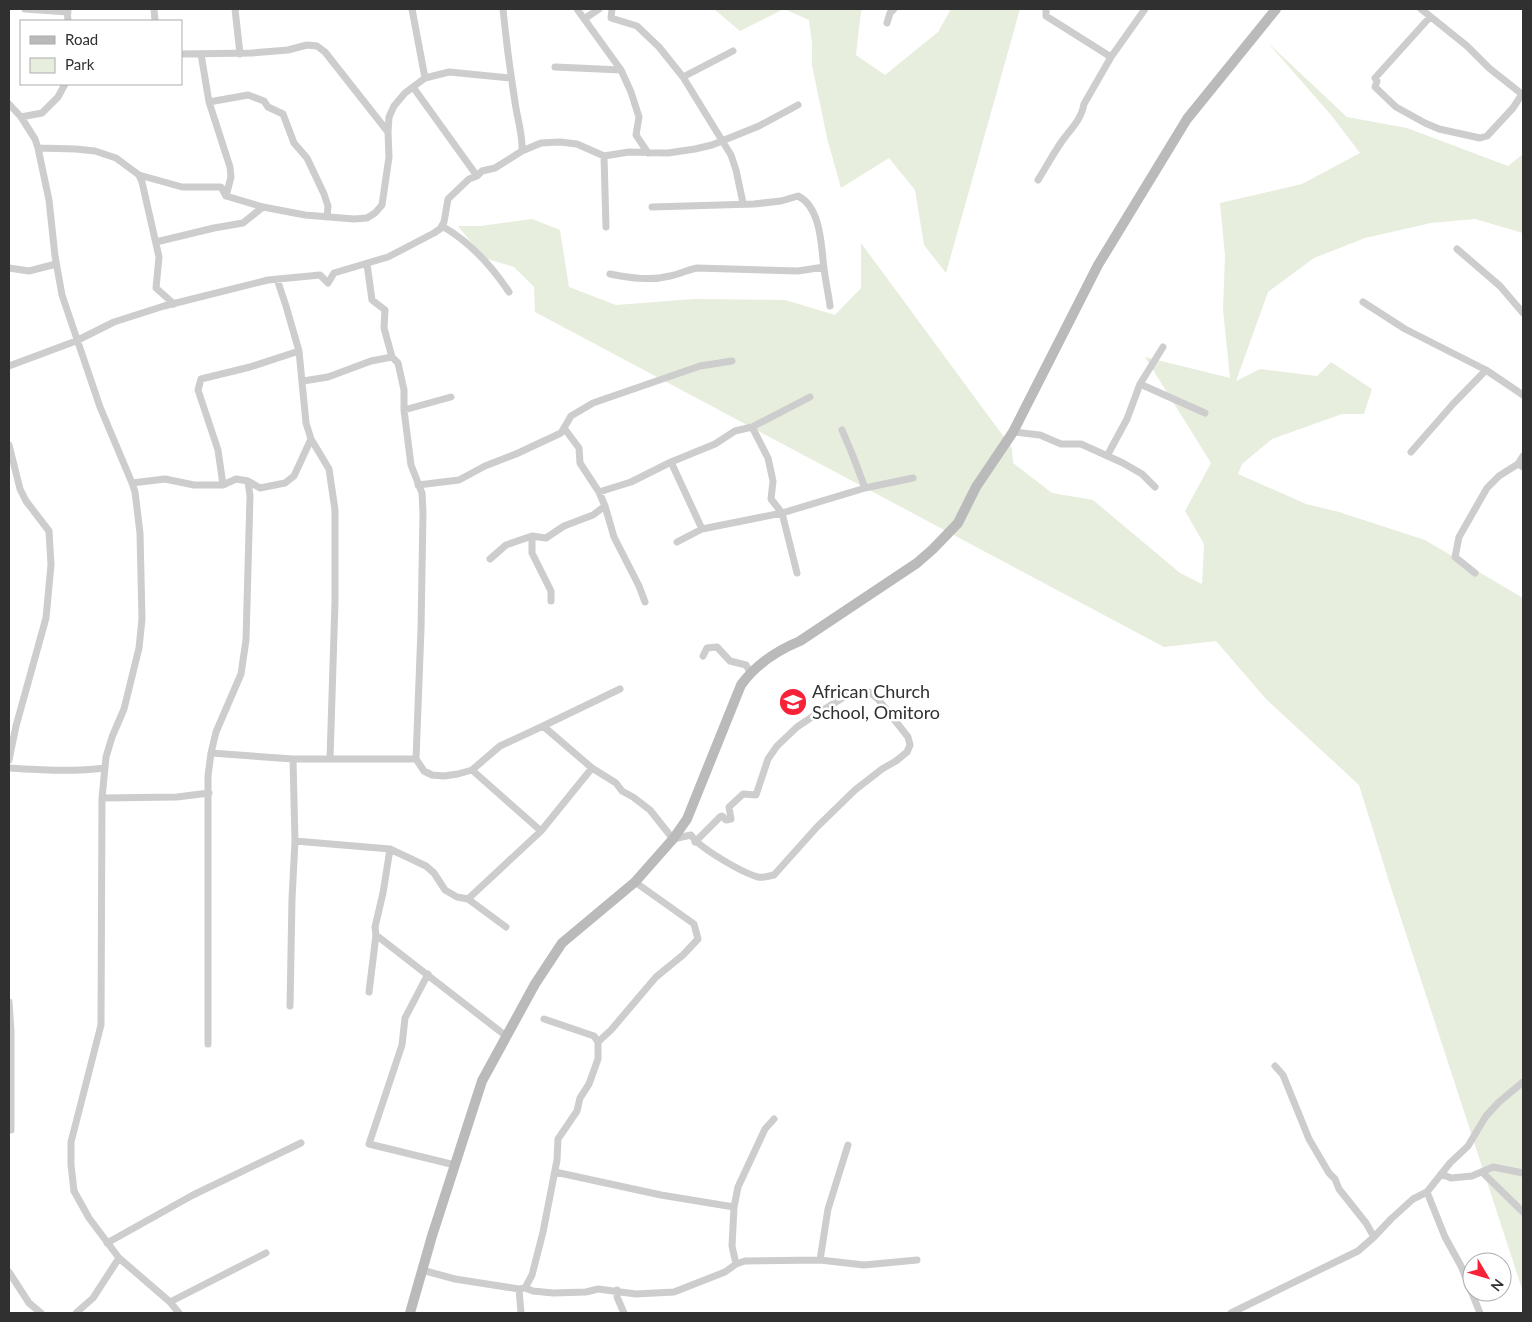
<svg xmlns="http://www.w3.org/2000/svg" width="1532" height="1322" viewBox="0 0 1532 1322" font-family="Lato,sans-serif">
<style>
.green{fill:#e7eedd}
.lines{fill:none;stroke-linecap:round;stroke-linejoin:round}
.minor{stroke:#cdcdcd;stroke-width:7}
.secondary{stroke:#bababa;stroke-width:10}
.labels{text-anchor:middle;stroke-width:5;stroke-linejoin:round;paint-order:stroke}
.poi-label{font-size:18px;fill:#303030;stroke:#fff;text-anchor:start}
</style>
<rect width="100%" height="100%" fill="#fff"/>
<!-- green -->
<path class="green" d="M714,9H863L861,12L856,55L885,75L938,32L951,9H1020L946,273L924,245L915,190L889,158L841,188L827,138L812,65V43L809,20L784,9L740,31Z
M1268,43L1347,117L1407,128L1508,166L1523,154V233L1475,219L1431,223L1365,238L1314,258L1268,292L1236,381L1260,369L1317,376L1331,362L1372,389L1364,414H1342L1272,439L1242,464L1238,474L1306,504L1339,512L1425,540L1523,598V1292L1392,891L1359,785L1266,699L1216,641L1164,647L535,312L534,287L514,267L484,258L458,226H480L532,219L560,230L569,287L616,305L694,299L785,300L835,315L861,288V243L1012,448L1013,463L1052,493L1093,500L1180,573L1202,584L1204,544L1185,511L1211,463L1145,357L1230,378L1223,310L1225,256L1220,203L1302,184L1360,153L1331,115Z"/>
<g class="lines">
<!-- minor -->
<path class="minor" d="M25,9L68,12
M67,9L68,21
M154,9L155,21
M235,9L240,54
M412,9L425,78
M503,9C506,40 510,71 515,102C517,118 523,134 522,151
M577,9L621,70L631,92L639,117L636,135L648,153
M612,9L611,18L637,26L659,47L683,77L731,155L736,170L743,203
M1046,9V16L1111,57
M1421,9L1467,46L1489,68L1523,95
M1430,17L1375,78L1377,81L1375,87L1396,107L1425,123L1439,129L1480,138L1487,136L1513,108L1522,94
M584,19L599,9
M887,23L890,13L894,9
M181,54L252,53L288,50L307,45L317,46L325,52L388,132
M201,54L209,102L230,167L231,177L226,196
M555,67L621,70
M683,77L733,51
M413,87L477,176
M209,102L248,95L264,101L268,107L283,114L294,143L307,158L324,194L328,206L327,217
M9,104L21,117L35,139L38,148L49,200L55,256L62,295L100,407L132,483L135,492L140,533L142,619L139,648L124,709L112,737L106,757L102,798L101,1025L71,1142V1165L74,1191L89,1218L119,1258L170,1302L179,1313
M21,117L42,113L58,97L65,84
M38,148L76,149L95,151L116,158L139,175L182,187H221L226,196L263,207L305,215L354,219L367,218L375,213L382,205L389,157L388,132L389,117L394,106L405,93L425,78L449,72L511,78
M604,156L606,227
M139,175L142,182L159,257L156,288L174,304
M1038,180C1047,166 1055,150 1065,137C1073,127 1082,117 1084,104L1111,57L1145,9
M652,207L754,204L781,201L798,196C819,206 821,240 823,259C824,275 828,290 830,306
M442,226C470,242 491,265 509,292
M156,242L214,228L243,223L263,207
M1457,249L1500,286L1523,313
M367,264L372,300L385,310L384,328L392,357L398,363L404,390V410L411,465L422,493L423,512L421,629L416,759
M9,268L29,271L56,264
M610,274C631,278 650,281 670,276C680,274 687,270 697,268L798,271L824,267
M277,279L286,306L299,351L306,423L311,439L329,469L335,510V602L330,759
M1363,302L1405,329L1486,370L1523,395
M9,366L76,341L114,322L164,306L268,280L320,275L328,283L334,273L388,257L434,233L440,229L444,222L448,199L469,179L477,176L482,171L495,168L522,151L541,143L560,142L577,144L604,156L629,152L668,153L695,149L712,145L759,126L798,105
M303,381L328,377L371,361L392,357
M1140,384L1205,413
M404,410L451,397
M752,427L768,458L773,481L771,499L782,513L797,573
M564,428L579,448L580,463L599,492L605,506L614,537L639,586L645,602
M842,430L853,456L865,488
M1013,432L1040,435L1061,444H1081L1123,463L1142,474L1155,487
M9,445L20,489L26,501L49,531L51,565L46,618L16,726L9,760
M1411,452L1453,404L1486,370
M1107,456L1127,419L1140,384L1163,347
M1523,456L1518,464L1523,467
M671,462L702,529
M248,481L260,488L285,483L294,476L311,439
M132,483L165,479L194,485H223L236,479L248,481L250,496L246,640L241,674L216,732L211,753L208,776V1044
M223,485L218,450L198,390L201,379L250,367L299,351
M418,485L459,480L485,466L516,454L561,433L571,416L593,403L700,366L732,361
M599,492L631,482L671,462L715,444L735,431L752,427L810,397
M532,536V553L551,591V601
M677,542L702,529L782,513L865,488L913,478
M490,559L506,545L532,536L546,538L564,526L593,515L605,506
M1475,573L1455,557L1459,537L1487,488L1499,476L1518,464
M703,656L707,648L717,647L730,661L746,665L750,672
M543,726L620,689
M211,753L293,759H416L424,771L432,775L444,776L458,774L472,770L500,746L543,726L592,768L616,783L622,791L633,797L650,810L673,839L691,835C699,848 743,873 758,877C763,878 769,876 774,875L817,827L855,790L882,769L896,761L907,752L910,745L908,737L878,699L869,692L859,691L844,697L812,717L797,727L777,746L768,759L756,795L743,794L729,807L731,819L726,820L722,816L720,817L695,842
M9,768C41,770 73,772 105,768
M472,770L541,831
M102,798L177,797L209,793
M295,841L390,849L426,866L434,873L445,890L457,897L468,899L506,927
M468,899L541,831L592,768
M376,935L506,1036
M428,974L405,1018L402,1045L369,1144L455,1165
M369,992L376,935L375,927L383,893L390,849
M9,1002L11,1031V1130
M290,1006L292,899L295,841L293,759
M598,1042L611,1030L656,977L683,955L698,939L694,924L635,882
M1275,1066L1283,1075L1309,1139L1329,1173L1335,1179L1339,1189L1366,1223L1374,1237
M555,1172L661,1195L734,1207
M1482,1172L1523,1212
M1441,1174L1451,1178L1472,1176L1493,1167L1523,1173
M1427,1192L1445,1237L1461,1266L1480,1313
M107,1243L193,1195L301,1143
M820,1260L828,1209L848,1145
M736,1264L732,1246L734,1207L738,1187L765,1129L774,1119
M422,1270L455,1279L519,1289L525,1288L533,1291L553,1293L586,1292L598,1289L636,1294L674,1292L725,1272L736,1264L745,1261L820,1260L864,1265L917,1260
M9,1272L29,1303L41,1313
M525,1288L532,1275L543,1232L557,1160L558,1139L577,1111L580,1098L589,1084L598,1059V1042L594,1036L544,1019
M519,1289L521,1313
M617,1290V1297L624,1313
M170,1302L266,1253
M76,1313L93,1298L119,1258
M1231,1313L1358,1251L1374,1237L1391,1219L1413,1199L1427,1192L1450,1163L1468,1146L1486,1116L1499,1102L1523,1082"/>
<!-- secondary -->
<path class="secondary" d="M410,1313L432,1236L482,1081L535,984L562,943L635,882L673,839L687,819L741,685C756,664 776,651 800,641L917,563L933,549L958,523L976,487L1013,432L1098,265L1187,119L1276,9"/>
</g>
<!-- icons -->
<defs>
<symbol id="school-disc" viewBox="-11 -11 22 22"><circle r="9.5" fill="#f72238" stroke="#fff"/><path d="M0-5L7-2L0 1L-7-2ZM-4 1L0 2.5L4 1V4Q0 6-4 4Z" fill="#fff"/></symbol>
</defs>
<g fill-rule="evenodd">
<use href="#school-disc" x="777" y="686" width="32" height="32"/>
</g>
<g class="labels">
<!-- poi labels -->
<g class="poi-label">
<text x="812" y="698">African Church<tspan x="812" dy="21">School, Omitoro</tspan></text>
</g>
</g>
<!-- border -->
<rect width="1532" height="1322" fill="none" stroke="#303030" stroke-width="20"/>
<!-- legend -->
<rect x="20" y="20" width="162" height="65" fill="#ffffff" stroke="#acacac"/>
<rect x="30" y="36" width="25" height="8" fill="#bababa" stroke="#acacac"/>
<text x="65" y="45" font-size="15" fill="#303030">Road</text>
<rect x="30" y="58" width="25" height="15" fill="#e7eedd" stroke="#acacac"/>
<text x="65" y="70" font-size="15" fill="#303030">Park</text>
<!-- north arrow -->
<g transform="translate(1487 1277) rotate(128)"><circle r="24" fill="#ffffff" stroke="#acacac"/>
<path d="M0-4L9 19L0 12L-9 19Z" fill="#f72238"/>
<text y="-8" font-size="14" font-weight="bold" text-anchor="middle" fill="#303030">N</text>
</g>
</svg>
